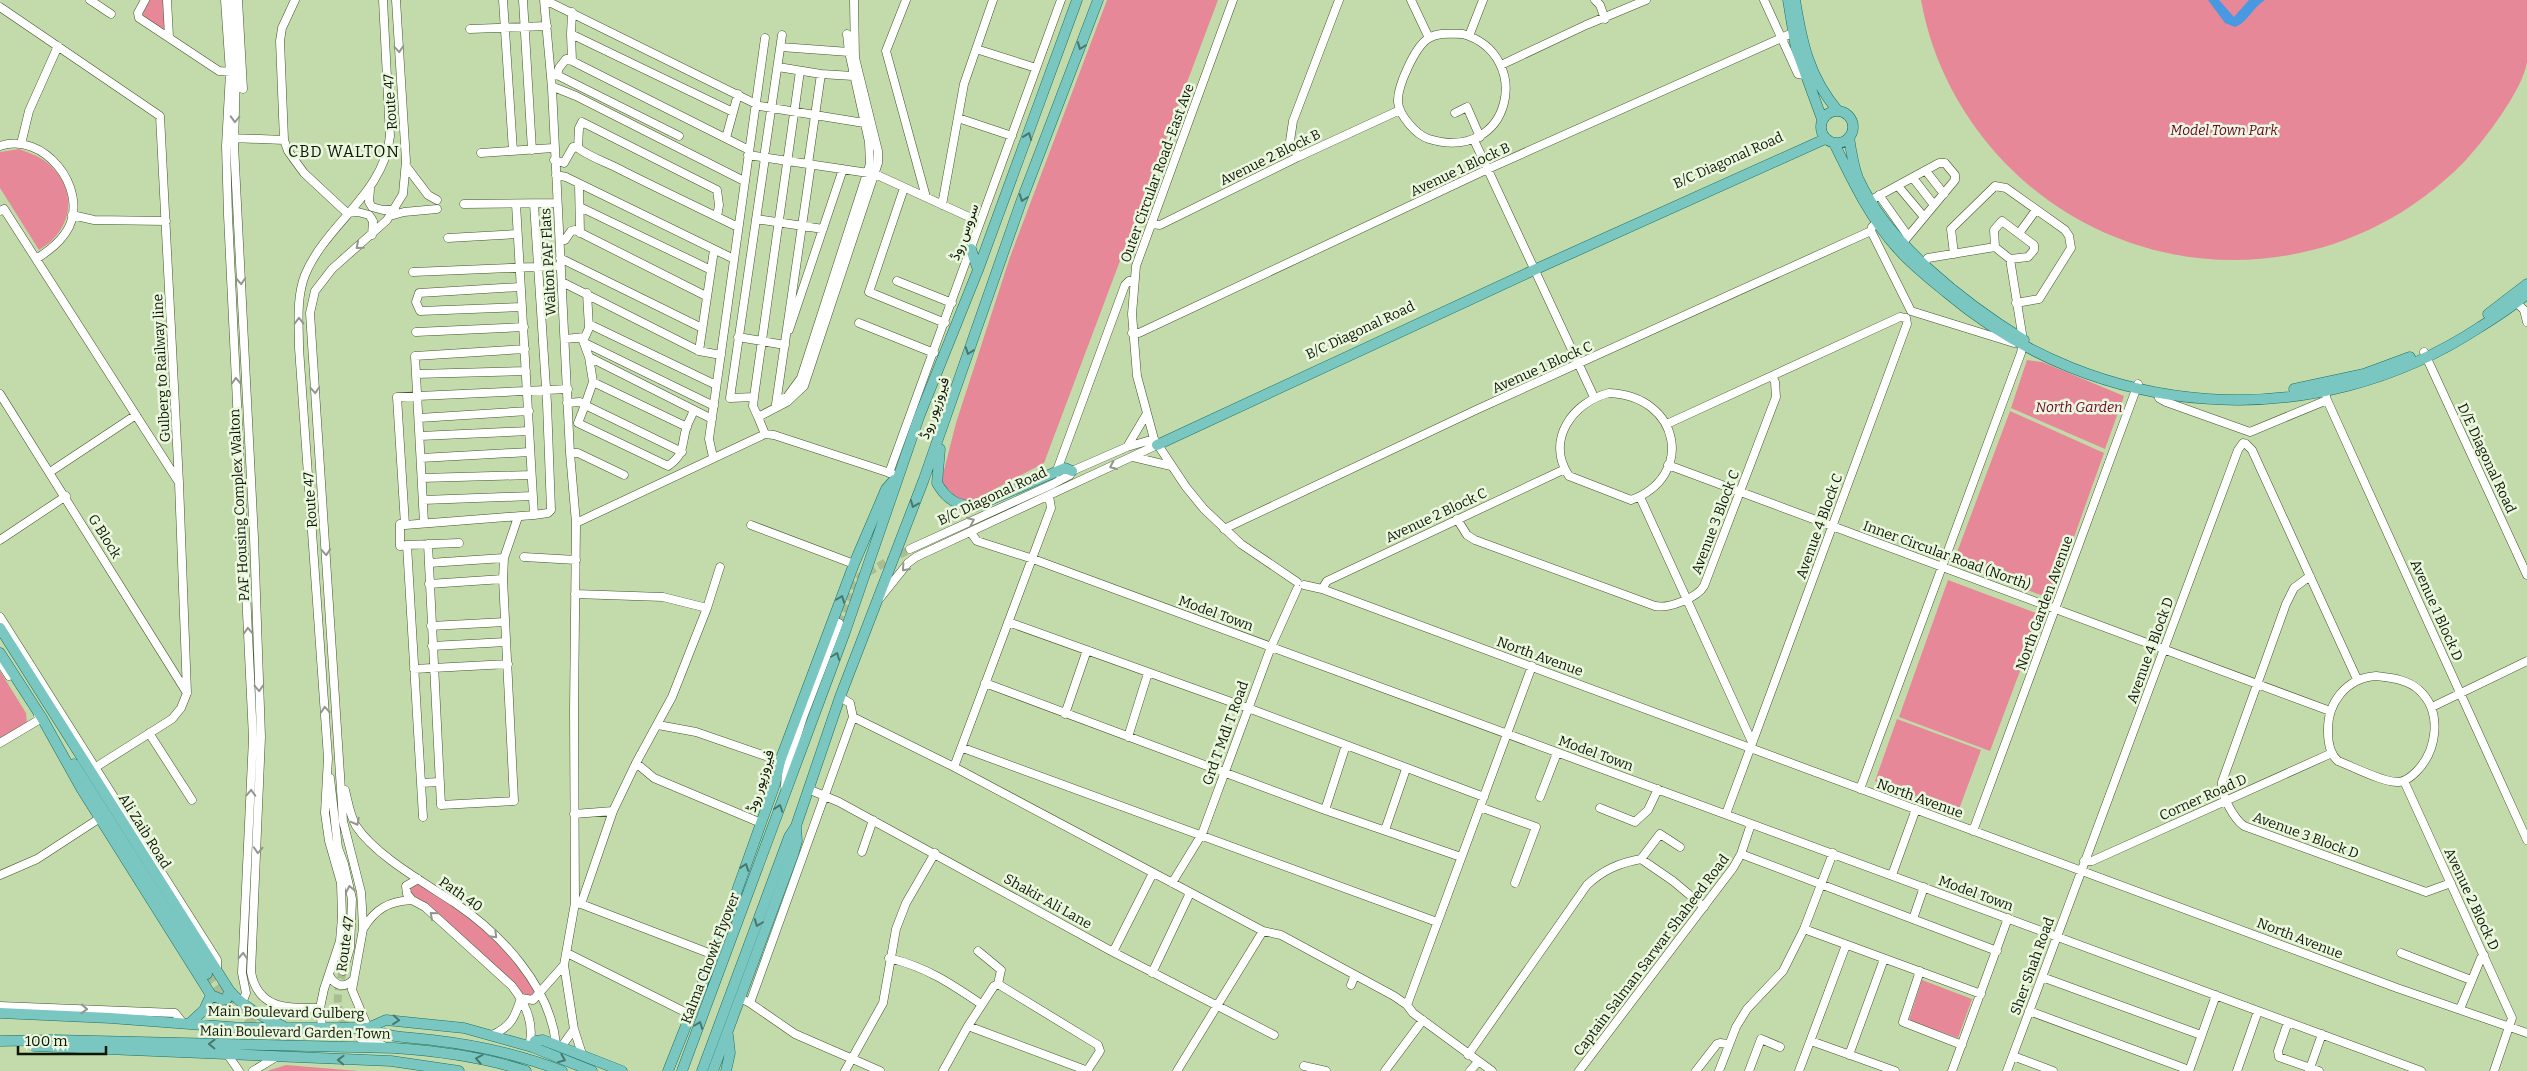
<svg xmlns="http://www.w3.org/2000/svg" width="2527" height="1071" viewBox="0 0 2527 1071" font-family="Bitter,Vazirmatn,serif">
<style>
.green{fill:#e78899}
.water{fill:#4899e2}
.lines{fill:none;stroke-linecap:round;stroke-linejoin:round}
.minor-tunnel{stroke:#a8bd91;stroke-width:8;stroke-dasharray:8 4;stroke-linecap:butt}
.major-tunnel{stroke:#a8bd91;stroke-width:10;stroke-dasharray:10 5;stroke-linecap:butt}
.minor-casing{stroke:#415529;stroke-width:9}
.major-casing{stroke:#1b7066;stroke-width:11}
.minor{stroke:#fff;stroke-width:8}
.major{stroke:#7ac7c2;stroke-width:10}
.oneway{stroke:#49776d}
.oneway2{stroke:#93968e}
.labels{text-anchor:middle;stroke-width:5;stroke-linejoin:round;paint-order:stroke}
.street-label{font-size:14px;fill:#0e1605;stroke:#ebf7de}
.park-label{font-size:14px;font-style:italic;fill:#6b042a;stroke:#ebf7de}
.quarter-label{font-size:16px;letter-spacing:1px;fill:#0e1605;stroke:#ebf7de}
</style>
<rect width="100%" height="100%" fill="#c3dbaa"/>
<!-- green -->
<path class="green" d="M148,0H165L167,33L140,15Z
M1107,0H1218L1044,463L972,501H960L941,482L956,423L1010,257Z
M1921,0H2527C2527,20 2527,42 2527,62C2523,90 2483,142 2464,162C2337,292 2132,293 2005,163C1962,118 1932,62 1921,0Z
M19,149C29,153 42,157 50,165C79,192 72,231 39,250L0,188V152Z
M2027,360L2042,362L2124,396L2105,449L2011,408Z
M2010,411L2104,453L2052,599L1953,563Z
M1948,580L2041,615L1990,751L1899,717Z
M0,671L26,713L27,724L0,738Z
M1897,719L1981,750L1958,812L1875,781Z
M418,879L487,929L539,991L526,1000L412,900L406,886Z
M1922,980L1972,999L1958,1038L1909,1020Z
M286,1065L358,1071H267Z"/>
<!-- water -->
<path class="water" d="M2208,0H2219L2234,17L2249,0H2265C2253,7 2248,22 2235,27L2225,23Z"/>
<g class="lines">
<!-- minor-tunnel -->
<path class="minor-tunnel" d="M839,623L855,584L861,576L910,549
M343,971C335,998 333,1022 361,1039"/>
<!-- major-tunnel -->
<path class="major-tunnel" d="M207,974C233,1011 247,1027 291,1039"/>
<defs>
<path id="minor" d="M90,0L111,14
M145,0L138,13L139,18L219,71L242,73
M167,0L169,37
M225,0L230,73L226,146L228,215L253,738L242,973L246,993L242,1003
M233,0L236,73L234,145L254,538L261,737L251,972C258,1010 288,1008 320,1008
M238,0L243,89
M295,0L282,28L280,41L284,140L288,151L304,173L347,213L358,212L369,215L373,221L372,235
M503,0L513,151
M523,0L532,150
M544,0L552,88L570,453L576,523L574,710L575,903L564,965L574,1029L582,1054
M545,0L760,106L864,123
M906,0L886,51L926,197
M1233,0L1136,266L1132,314L1137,376L1154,439L1186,487L1204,509L1241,544L1297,582
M1411,0L1429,38
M1595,0L1600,5L1605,19
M1764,0L1798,74L1805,75
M0,7L160,116L179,483L187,693L181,708L172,719L96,767
M470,29L547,26
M571,34L572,12
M847,34L849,52
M1463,34C1534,55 1512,164 1429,139C1416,135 1399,115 1398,102C1397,87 1415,46 1429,38C1439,32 1451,34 1463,34Z
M1469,36L1483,0
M976,49L1036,68
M572,61L571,34L733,112
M1501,65L1586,25L1646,0
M778,67L821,74L853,76
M557,75L559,68L566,59H568L749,150
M553,76L557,75L679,136
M552,88H556L576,96L744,181
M1455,113L1467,107L1480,137
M958,118L1012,136
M231,138L284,140
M726,138L738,94
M1474,140L1594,397
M21,144L29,111L58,46
M0,146C43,131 88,187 69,227C62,241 49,251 36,259
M765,151L782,35
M481,153L553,148
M748,155L875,174L980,222
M1298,157L1290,141L1293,121L1339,0
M554,160L564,163L573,147L578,148
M808,164L821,74
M406,166L428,195L437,200
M1926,171L1944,194
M556,175L566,177L734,259
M1913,178L1934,205
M579,184L580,233
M1898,186L1924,217
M904,188L869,292L945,323
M370,189L369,202L372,207L383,210L395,209
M1879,195L1908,236
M1871,200L1939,163H1945L1955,175V180L1901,245
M464,204L557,203
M516,204L534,515
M942,205L964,84L993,0
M580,207L711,270
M0,211L4,209L178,481
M72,215L94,220L166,221
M390,216L404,212L437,209
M717,217L719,205L717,190L582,122L579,128L578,148C591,158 609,163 623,171C661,190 699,208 738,227
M756,219L823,229
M1877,222L1872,227L1871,231L1911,311L2014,343
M1152,224L1160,225L1298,157L1400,110
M2020,232L2036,210
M448,238L517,234
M560,240H565L571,231L575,230L706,296
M1995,247L1994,230L2002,221L2034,245V250L2028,257L2010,259
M1954,254L1951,229L1995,186L2006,188L2065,230L2069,236L2071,248L2039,299L2016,303
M560,258L702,328
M413,272L560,266
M897,281L952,303
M562,282L699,351L721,355
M520,287L419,293L416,302L420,311L522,307
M2514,300L2524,310L2527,322
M859,323L934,353
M589,324L716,385
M789,330L843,169
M416,332L524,327
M1132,333H1139L1488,169L1797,31
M738,337L785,345
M582,338L589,357L712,419
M565,339L585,337L589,328L587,293
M585,343L714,406
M699,351L714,250
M2424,352L2527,575
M416,374L526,371
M593,382L687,427
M2324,386L2327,400L2527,840
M1609,393C1681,396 1695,477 1631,500L1569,476C1545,440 1573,402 1609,393Z
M0,394L187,693
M2158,394L2159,398L2166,402L2250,432L2327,400
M754,397L730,398L765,158
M777,400L787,397L801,378L870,164L869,142L849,52L781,47
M567,403L580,402L585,405L593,382L589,357
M776,404L811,164
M758,417L753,406L754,397L800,71
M419,418L529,411
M1667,424L1900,317L1906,318
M765,434L758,417L787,402L804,386L878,163V151L855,58L854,0
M420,436L529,431
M2246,444L2252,450L2357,679
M1127,447L1146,415
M682,452L585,405L578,423L668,466C685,454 681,447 686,429C688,422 692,416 694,410
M570,453H578L624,475
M713,457L709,439L765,38
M1133,457L1171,466
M421,458L530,452
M1668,465L2330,711
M50,472L136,415
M889,473L1061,0
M1056,473L1125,285L1129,281L1134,280
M422,478L531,475
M1640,497L1752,742
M423,500L532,496
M1457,519L1467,535L1475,540L1655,606C1668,609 1697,598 1704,586L1776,397L1775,382L1772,376
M424,523L415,356L525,349
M576,523L765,434L774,435L893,474
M405,525L534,515L548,513L551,510L547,403L534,204
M751,525L854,564
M1224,529L1478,409L1871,231
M971,533L977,541L1033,559L2421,1071
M0,540L66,496
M428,544L441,805L514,801L503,579L504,558L518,517
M407,545L459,543
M910,549L1053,484L1070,475L1072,471L1127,447L1154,439
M524,557L576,560
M429,563L504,558
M2310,576L2294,588L2286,604L2222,782C2220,794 2234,819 2244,826L2426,892L2451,883
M429,584L503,579
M1304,585L1322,589L2397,988L2527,1033
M1322,589L1327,581L1565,469
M575,594L663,597L707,608
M880,598L908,563L916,557L1157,445
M0,617L217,960V970
M1008,622L1248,708L1484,797
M431,626L505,622
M432,646L506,642
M0,662L9,676
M414,669L508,664
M2376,676C2391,678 2407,679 2419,690C2443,712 2437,751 2416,772C2411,777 2406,781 2399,782C2384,783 2354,767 2338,761C2330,754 2328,743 2328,732C2327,703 2346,678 2376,676Z
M985,683L1325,810L1461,857
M2432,707L2527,661
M1065,714L1087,650
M853,717L954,767L1263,931L1281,935L1394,996L1407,1005L1413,1013L1492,1071
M658,725L696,732L780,761
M149,733L192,800
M1128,737L1148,673
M0,743L42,718L38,715
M963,748L1437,922
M636,763L654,778L761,823
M954,767L1051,508L1049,496
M330,778L338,848L344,864L352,899L350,948L343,971
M2404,781L2512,1018L2494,1071
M421,783L440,782
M785,786L786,771L803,717L839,623
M808,789L839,802L1113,952L1274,1035
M1860,789L2021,353L2023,340L2010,259L1995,247L1928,258L1921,266
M345,790C348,802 350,816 356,826C376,856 425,883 455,903C501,934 550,986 556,1044
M1540,797L1557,753
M1480,807L1536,827L1515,883
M1600,808L1635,822L1648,810L1658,789
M1325,810L1346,745
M574,814L613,811
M1726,814L1907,324L1906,318
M423,817L407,545L400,546V524L405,525L397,397L568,389
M1385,830L1406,769
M1973,831L2138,384
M862,852L873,820
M1741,854L1997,951
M1641,859L1660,834L1680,847
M2084,861H2092L2332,753
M0,875L37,859L100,818
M1892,875L1916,809
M1172,883L1202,834L1271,647L1297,589
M412,900L407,894L406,886L418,879
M575,903L581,904L613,811L636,763L672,697L707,608L720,567
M581,904L714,955
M1913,919L1924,887
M363,929C375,909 389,901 412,900L425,907L512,986C526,1004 535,1024 529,1046
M1804,929L1833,853
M1113,952L1153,873
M567,953L691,1015
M2401,953L2471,980
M889,958C926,967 950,983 981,1004
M1920,971L1903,1022L1962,1045
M1152,973L1190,893
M329,975C335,986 344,989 353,980
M2042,977L2201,1035
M998,984L1098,1045L1100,1051L1087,1071
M1351,985L1355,975
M740,998L750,1003L795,1034L880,1071
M750,1003L853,717L850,703L840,697
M1407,1005L1532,666
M0,1006L175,1013L183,1023
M2460,1009L2481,958L2484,955
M2029,1011L2189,1070
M2288,1022L2278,1051L2279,1057L2319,1071
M968,1026L994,986L998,984L1001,970L978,951
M322,1028L320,1008L324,989L340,941L342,917L341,883L329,841L325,813L328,758L299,348C299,324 296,298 305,275C326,224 384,194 390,136L383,0
M368,1028L352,990L363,929L362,907L361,892L343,821L310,313L315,291L322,282L332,269L387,220L403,194L406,161L396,0
M492,1035C511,1027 515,1017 521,998L533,1000L564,965
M361,1039L382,1045
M1811,1041L1895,1071
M562,1046L574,1029
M228,1055L239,1071
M1468,1055L1587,885C1603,870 1619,863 1641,859L1673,881L1704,907
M1849,1055L1884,959
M2013,1056L2053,1071
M1304,1066L1326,1071
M253,1071L276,1057
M845,1071L883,1003L896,929L906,903L935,853
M943,1071L968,1026L1088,1071
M1177,1071L1263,931
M1385,1071L1423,1020
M1470,1071L1478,1062
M1579,1071L1733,868L1741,854L1751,824
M1696,1071L1717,1044L1720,1043L1728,1044
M1719,1071L1736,1027L1747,1009L1783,971L1804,929L1981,994
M1749,1071L1761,1039L1780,1047
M1799,1071L1846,945
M1952,1071L2008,918
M2007,1071L2238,450L2243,443L2246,444
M2189,1071L2216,995
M2237,1071L2258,1011
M2309,1071L2322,1034"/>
<path id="major" d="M1788,0L1796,48L1822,119
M1795,0C1802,43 1809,77 1838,111
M1821 127a16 16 0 1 1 32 0a16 16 0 1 1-32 0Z
M1849,137C1851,151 1853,165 1858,178C1888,244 1964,303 2024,340
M1834,143C1852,180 1870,218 1898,249C1912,265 1930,279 1947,293C2098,420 2313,437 2480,327C2496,317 2512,307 2527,294
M971,249L978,270
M2488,314L2527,284
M2294,389L2364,374L2410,357
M1157,445L1534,270L1825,139
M940,449L937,483C946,499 958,507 976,506L1065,468L1072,471
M0,628L229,990C244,1008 263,1017 283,1026
M0,653L42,718L81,788L211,995L204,1010L189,1024
M74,764L207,974
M211,995L223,1000L227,999L229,990
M0,1013L110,1018L243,1028H368L386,1020L464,1028L532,1047L592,1071
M368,1028C389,1038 409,1037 432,1040C476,1045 521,1055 562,1071
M0,1041L55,1040L394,1048C438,1051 484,1057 526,1071
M34,1046L391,1061L459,1071
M532,1047L535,1041L543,1040L622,1071
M668,1071L714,955L775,784L780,761L801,705L854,564L886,489L894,480
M682,1071L845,632L919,417L978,270L1077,0
M702,1071L789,837L796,826L840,697L924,479L1021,202L1098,0
M713,1071L793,855L797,841L796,826
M726,1071L730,1053L728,1035"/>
</defs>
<!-- minor casing -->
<use href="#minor" class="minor-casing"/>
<!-- major casing -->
<use href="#major" class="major-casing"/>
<!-- minor -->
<use href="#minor" class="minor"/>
<!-- major -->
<use href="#major" class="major"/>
</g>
<!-- one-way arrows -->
<defs><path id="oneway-chevron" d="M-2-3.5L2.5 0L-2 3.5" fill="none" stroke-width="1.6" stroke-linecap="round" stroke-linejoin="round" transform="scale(1.25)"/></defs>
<g class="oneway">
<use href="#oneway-chevron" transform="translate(1081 46) rotate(111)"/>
<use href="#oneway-chevron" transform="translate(1028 136) rotate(-70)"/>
<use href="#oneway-chevron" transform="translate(1023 198) rotate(110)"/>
<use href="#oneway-chevron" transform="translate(969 351) rotate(110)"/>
<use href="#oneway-chevron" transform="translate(914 504) rotate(112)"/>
<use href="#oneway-chevron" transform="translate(841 599) rotate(-69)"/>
<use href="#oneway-chevron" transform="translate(836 656) rotate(-69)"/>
<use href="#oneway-chevron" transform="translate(779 808) rotate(-71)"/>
<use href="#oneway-chevron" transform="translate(745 867) rotate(-70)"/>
<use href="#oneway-chevron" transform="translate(758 923) rotate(111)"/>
<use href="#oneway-chevron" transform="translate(396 1020) rotate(4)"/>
<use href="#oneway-chevron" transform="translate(699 1025) rotate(-69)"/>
<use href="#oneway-chevron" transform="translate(212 1044) rotate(-179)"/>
<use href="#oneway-chevron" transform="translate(479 1059) rotate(-169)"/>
<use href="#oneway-chevron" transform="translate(562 1059) rotate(22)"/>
<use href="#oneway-chevron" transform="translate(341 1060) rotate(-178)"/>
</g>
<g class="oneway2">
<use href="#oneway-chevron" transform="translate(399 49) rotate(86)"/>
<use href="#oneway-chevron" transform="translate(235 119) rotate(92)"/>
<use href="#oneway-chevron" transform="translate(359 246) rotate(140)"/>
<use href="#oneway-chevron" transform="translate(241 281) rotate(87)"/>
<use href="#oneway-chevron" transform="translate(299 321) rotate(-91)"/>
<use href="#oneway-chevron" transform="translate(236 381) rotate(-93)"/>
<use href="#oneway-chevron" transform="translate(315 390) rotate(86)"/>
<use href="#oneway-chevron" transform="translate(1113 466) rotate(155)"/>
<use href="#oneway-chevron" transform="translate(971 521) rotate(-24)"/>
<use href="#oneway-chevron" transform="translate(326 552) rotate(86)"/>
<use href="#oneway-chevron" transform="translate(905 568) rotate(132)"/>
<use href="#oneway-chevron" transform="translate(248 631) rotate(-93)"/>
<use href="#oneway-chevron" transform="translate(259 688) rotate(87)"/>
<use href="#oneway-chevron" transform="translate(325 710) rotate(-94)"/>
<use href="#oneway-chevron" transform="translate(251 793) rotate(-88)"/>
<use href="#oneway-chevron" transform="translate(356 822) rotate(62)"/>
<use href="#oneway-chevron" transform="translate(258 850) rotate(93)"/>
<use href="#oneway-chevron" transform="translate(350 889) rotate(-101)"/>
<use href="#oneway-chevron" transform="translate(433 915) rotate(-139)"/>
<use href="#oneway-chevron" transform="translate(494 935) rotate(45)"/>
<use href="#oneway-chevron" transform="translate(243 956) rotate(-87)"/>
<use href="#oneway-chevron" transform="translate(84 1009) rotate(2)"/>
</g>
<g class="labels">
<!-- street labels -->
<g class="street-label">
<text transform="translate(390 102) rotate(-94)" y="5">Route 47</text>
<text transform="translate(1270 157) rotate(-26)" y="5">Avenue 2 Block B</text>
<text transform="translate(1728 160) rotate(-24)" y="5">B/C Diagonal Road</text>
<text transform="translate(1460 169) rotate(-25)" y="5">Avenue 1 Block B</text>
<text transform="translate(1157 173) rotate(-70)" y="5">Outer Circular Road-East Ave</text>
<text transform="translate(964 232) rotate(-70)" y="5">سروس روڈ</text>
<text transform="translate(548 262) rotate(-93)" y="5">Walton PAF Flats</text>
<text transform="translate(1360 330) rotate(-25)" y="5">B/C Diagonal Road</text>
<text transform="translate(1542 367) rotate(-24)" y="5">Avenue 1 Block C</text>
<text transform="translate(161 368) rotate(-93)" y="5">Gulberg to Railway line</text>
<text transform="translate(934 408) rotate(-71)" y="5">فیروزپور روڈ</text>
<text transform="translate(2487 458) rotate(65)" y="5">D/E Diagonal Road</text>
<text transform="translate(992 496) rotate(-25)" y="5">B/C Diagonal Road</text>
<text transform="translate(310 500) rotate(-94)" y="5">Route 47</text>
<text transform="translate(239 505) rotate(-93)" y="5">PAF Housing Complex Walton</text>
<text transform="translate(1436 515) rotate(-25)" y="5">Avenue 2 Block C</text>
<text transform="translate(1715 522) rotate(-69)" y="5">Avenue 3 Block C</text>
<text transform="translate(1819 526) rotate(-70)" y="5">Avenue 4 Block C</text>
<text transform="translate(105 536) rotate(58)" y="5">G Block</text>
<text transform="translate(1947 555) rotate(20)" y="5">Inner Circular Road (North)</text>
<text transform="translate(2044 603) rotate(-70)" y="5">North Garden Avenue</text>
<text transform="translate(2437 610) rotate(66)" y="5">Avenue 1 Block D</text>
<text transform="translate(1216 613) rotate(20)" y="5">Model Town</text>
<text transform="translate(2150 650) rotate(-70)" y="5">Avenue 4 Block D</text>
<text transform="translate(1540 656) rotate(20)" y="5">North Avenue</text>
<text transform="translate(1225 733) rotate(-70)" y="5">Grd T Mdl T Road</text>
<text transform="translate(1596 753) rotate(20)" y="5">Model Town</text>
<text transform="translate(760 781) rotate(-73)" y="5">فیروزپور روڈ</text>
<text transform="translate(2203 797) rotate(-24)" y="5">Corner Road D</text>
<text transform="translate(1920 798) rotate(20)" y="5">North Avenue</text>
<text transform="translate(145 831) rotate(58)" y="5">Ali Zaib Road</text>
<text transform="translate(2306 835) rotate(20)" y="5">Avenue 3 Block D</text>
<text transform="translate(1976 893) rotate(20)" y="5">Model Town</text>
<text transform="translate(461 894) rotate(35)" y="5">Path 40</text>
<text transform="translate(2472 899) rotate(65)" y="5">Avenue 2 Block D</text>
<text transform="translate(1048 901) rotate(29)" y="5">Shakir Ali Lane</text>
<text transform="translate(2300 938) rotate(21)" y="5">North Avenue</text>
<text transform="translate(345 944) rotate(-82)" y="5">Route 47</text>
<text transform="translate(1651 955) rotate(-53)" y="5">Captain Salman Sarwar Shaheed Road</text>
<text transform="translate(710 958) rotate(-69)" y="5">Kalma Chowk Flyover</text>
<text transform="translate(2032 966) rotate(-70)" y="5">Sher Shah Road</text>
<text transform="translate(286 1012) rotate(1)" y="5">Main Boulevard Gulberg</text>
<text transform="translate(295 1032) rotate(1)" y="5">Main Boulevard Garden Town</text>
</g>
<!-- park labels -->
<g class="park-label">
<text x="2224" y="135">Model Town Park</text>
<text x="2079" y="412">North Garden</text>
</g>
<!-- quarter labels -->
<g class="quarter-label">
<text x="344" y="157">CBD WALTON</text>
</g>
</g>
<!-- scale -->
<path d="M18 1046v8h88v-8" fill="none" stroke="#0e1605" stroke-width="2.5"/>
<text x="25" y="1046" font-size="15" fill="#0e1605" stroke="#ebf7de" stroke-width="4" paint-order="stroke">100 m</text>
</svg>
